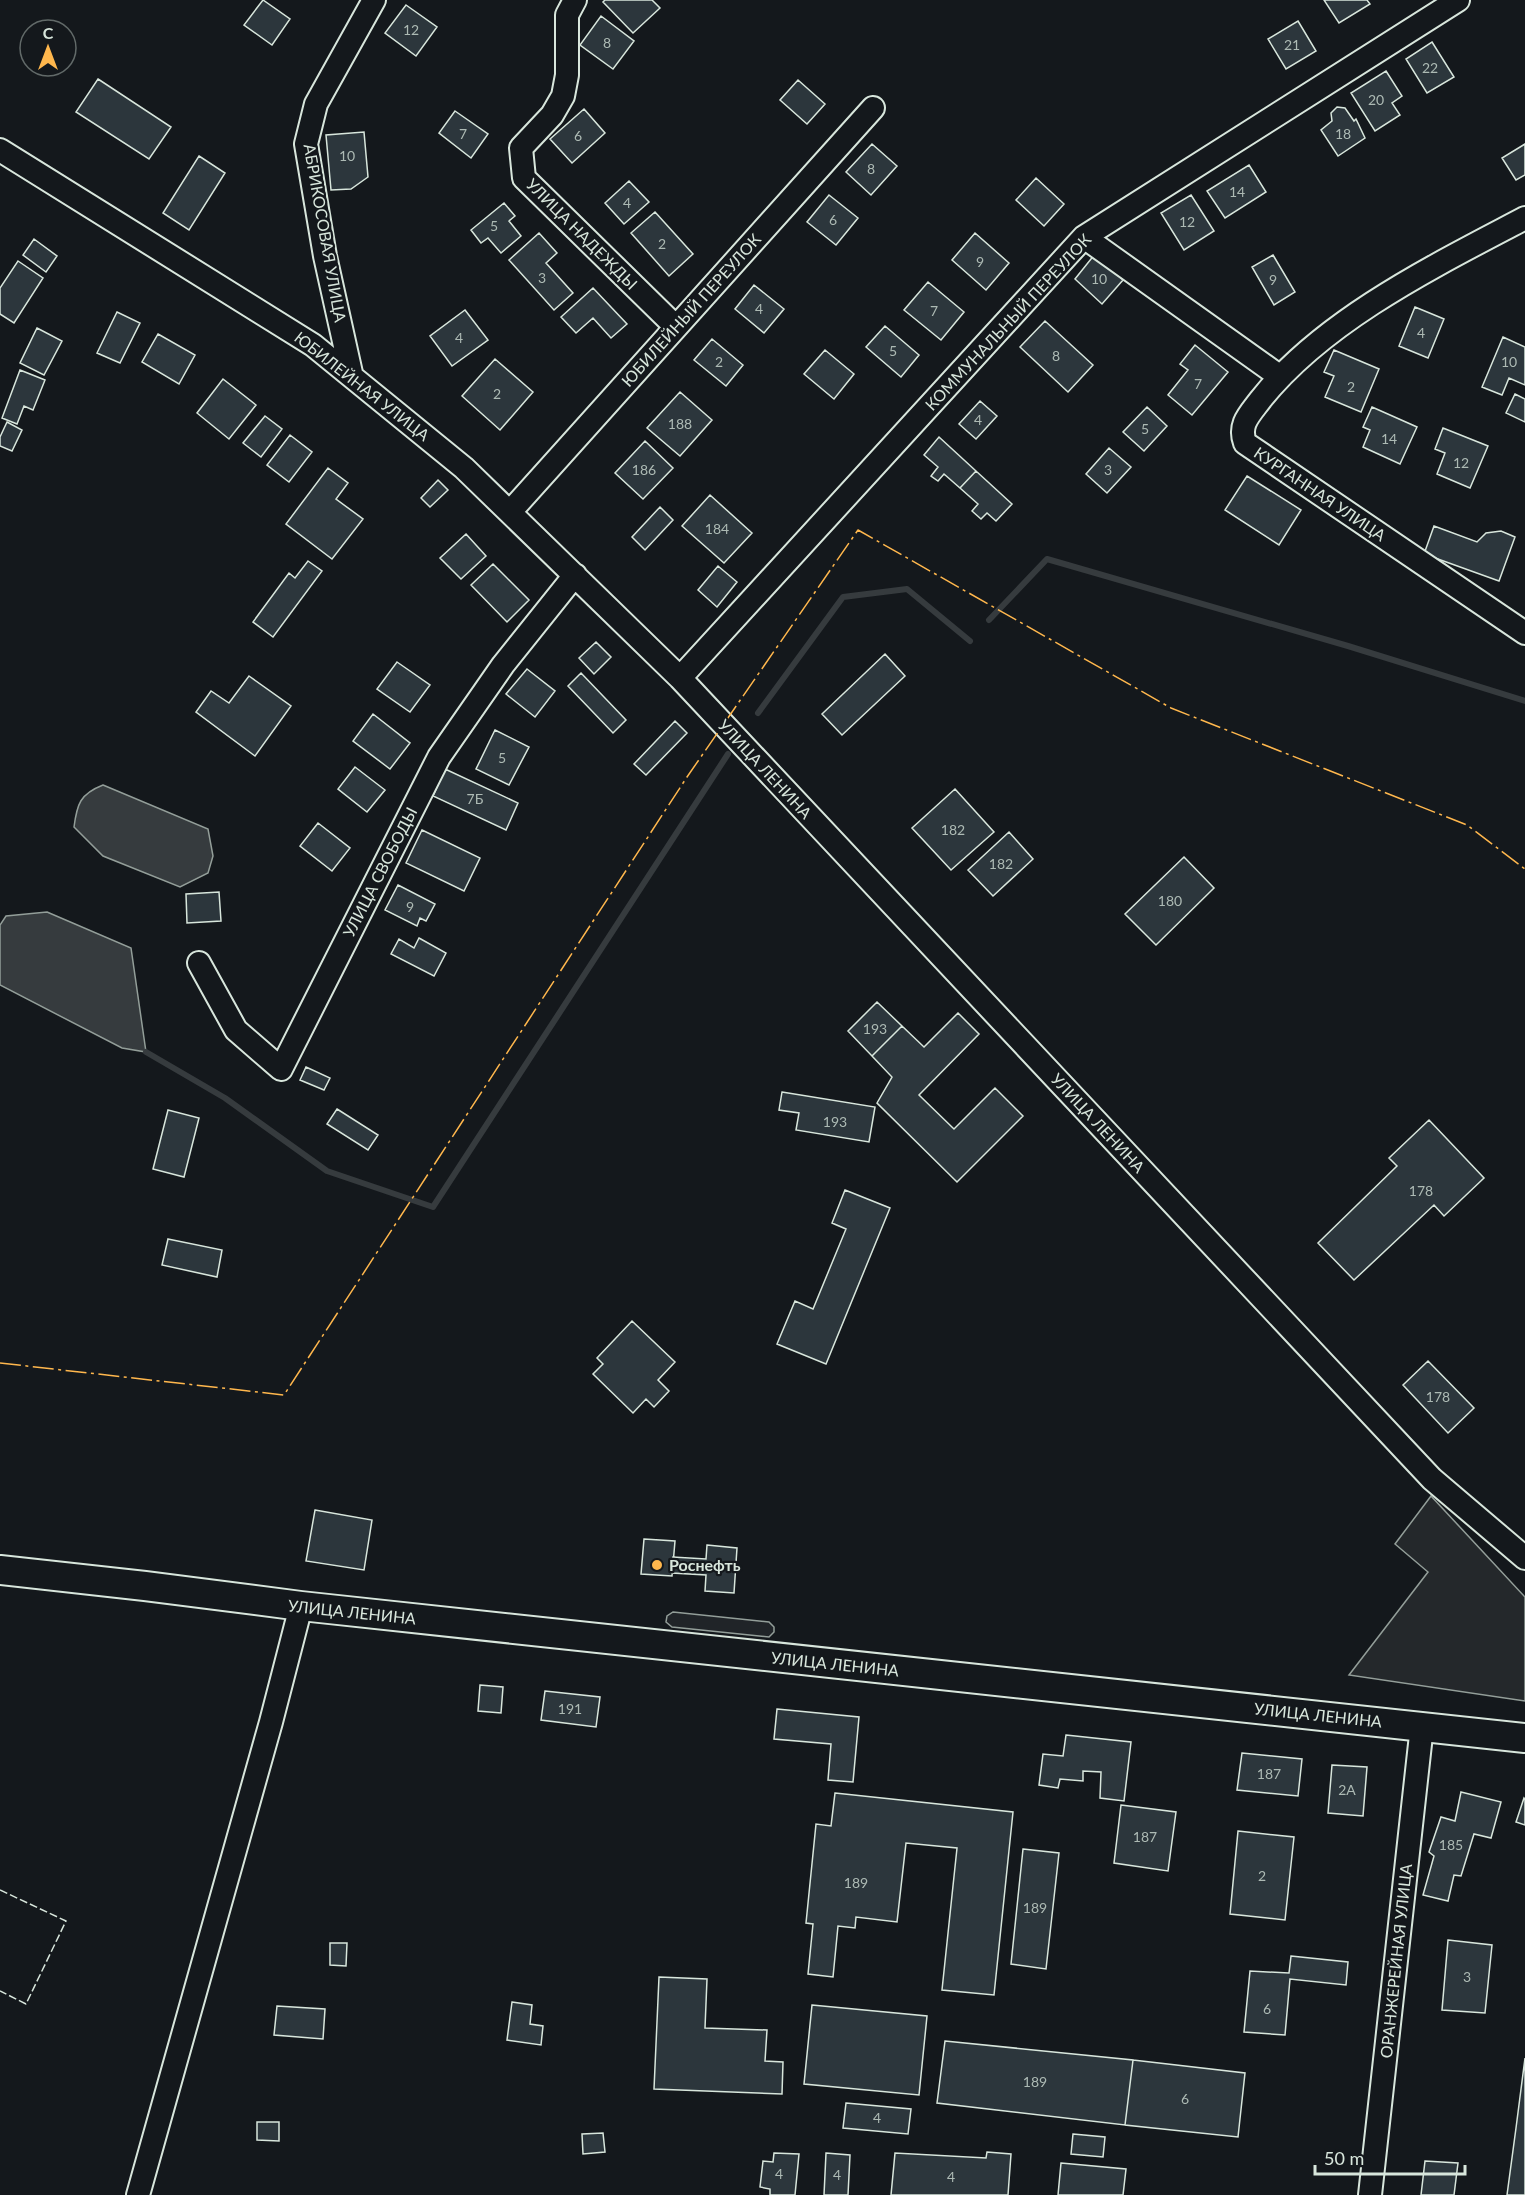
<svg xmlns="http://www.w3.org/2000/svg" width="1525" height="2195" viewBox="0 0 1525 2195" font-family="Lato,sans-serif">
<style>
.green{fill:#202428;stroke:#939e99;stroke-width:1.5}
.parking{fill:#24282b;stroke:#939e99;stroke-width:1.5}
.water{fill:#363b3e;stroke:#939e99;stroke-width:1.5}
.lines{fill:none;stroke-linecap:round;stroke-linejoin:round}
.stream{stroke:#363b3e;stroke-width:6}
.building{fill:#2c363c;stroke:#d8e6dc;stroke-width:1.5}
.minor-casing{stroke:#d8e6dc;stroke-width:26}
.major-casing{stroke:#d8e6dc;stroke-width:32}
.minor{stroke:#14181c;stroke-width:22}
.major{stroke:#14181c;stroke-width:28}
.fence{stroke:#d8e6dc;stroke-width:1.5;stroke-dasharray:8 3;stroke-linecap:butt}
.power{stroke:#ffb74d;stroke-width:1.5;stroke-dasharray:21 4.5 3 4.5;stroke-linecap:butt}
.poi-dot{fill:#ffb74d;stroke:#14181c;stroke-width:2}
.labels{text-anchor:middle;stroke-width:4.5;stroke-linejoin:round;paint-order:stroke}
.number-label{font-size:14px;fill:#adbab4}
.street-label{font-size:16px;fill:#d8e6dc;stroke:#14181c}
.poi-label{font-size:16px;font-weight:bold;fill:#d8e6dc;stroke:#14181c;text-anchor:start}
</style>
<rect width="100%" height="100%" fill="#14181c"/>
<!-- green -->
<path class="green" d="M673,1612L769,1622L774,1627V1632L769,1637L672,1627L666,1622L667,1616Z"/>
<!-- parking -->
<path class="parking" d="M1431,1496L1525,1597V1701L1349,1675L1428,1572L1395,1544Z"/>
<!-- water -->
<path class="water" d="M103,785L208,829L213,856L208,873L180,887L103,856L74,827C77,804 80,794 103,785Z
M47,912L131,948L146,1052L122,1048L0,985V925L6,916Z"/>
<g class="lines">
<!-- stream -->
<path class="stream" d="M989,620L1047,559L1348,646L1525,701
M758,713L843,597L907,589L970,641
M146,1052L225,1098L327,1171L433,1207L728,754"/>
</g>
<!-- building -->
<path class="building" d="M263,0L290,19L272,45L244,25Z
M605,0H652L660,8L633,33L603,2Z
M1324,0H1367L1370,4L1339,23Z
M406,5L437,27L416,56L385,33Z
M601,16L634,41L613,69L580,45Z
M1298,21L1316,51L1286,69L1268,39Z
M1432,42L1454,77L1427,93L1406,59Z
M1386,71L1402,96L1392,103L1400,115L1375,131L1351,93Z
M98,79L171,127L149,159L76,112Z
M798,80L825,104L807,124L780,100Z
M1337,107L1345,108L1354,121L1356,119L1365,138L1338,156L1321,130L1332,121L1331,113Z
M584,109L605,133L572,163L550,139Z
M455,111L488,134L471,158L439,133Z
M364,132L368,177L351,189L331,190L326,135Z
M872,144L897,166L871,195L846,172Z
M1525,144V175L1516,180L1502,158Z
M199,156L225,173L189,230L163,213Z
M1249,165L1266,192L1225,218L1207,191Z
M1036,178L1064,204L1044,226L1016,200Z
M629,181L649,202L624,224L605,203Z
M829,195L858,218L836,245L807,222Z
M1191,195L1214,231L1184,250L1161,213Z
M504,203L515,216L509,221L521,236L501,253L488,238L481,243L471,230Z
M655,212L693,254L669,276L631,233Z
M539,233L557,253L546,263L573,293L554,310L509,260Z
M975,233L1009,263L986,290L952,260Z
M34,239L57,256L46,272L23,255Z
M1095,254L1123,280L1102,304L1075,279Z
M1273,255L1295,292L1274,305L1252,267Z
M18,261L43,278L14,323L0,314V288Z
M928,282L964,312L941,340L904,310Z
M754,285L784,309L764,333L735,309Z
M593,288L627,324L611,338L593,318L576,333L561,317Z
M1415,307L1444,319L1428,358L1399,346Z
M465,310L488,340L452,366L430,336Z
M117,312L140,323L120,363L97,353Z
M1045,321L1093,365L1068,392L1020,347Z
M885,326L919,355L901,377L866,347Z
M37,328L62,341L44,375L20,363Z
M158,334L195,355L179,384L142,362Z
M1503,337L1525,347V385L1509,378L1502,395L1482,387Z
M712,339L743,365L726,386L694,360Z
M1195,345L1228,372L1192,415L1168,395L1188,370L1180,364Z
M825,350L854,374L834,399L804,374Z
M1334,350L1379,369L1361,412L1325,397L1334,376L1324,372Z
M495,359L533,392L500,430L462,396Z
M20,370L45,380L33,410L24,406L17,424L2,418Z
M223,379L256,405L229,439L197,413Z
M680,392L712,420L680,456L647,428Z
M1515,394L1525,399V422L1506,413Z
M980,401L997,416L976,439L959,424Z
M1147,407L1167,426L1144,451L1123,432Z
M1372,407L1417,427L1400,464L1363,447L1370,430L1363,427Z
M265,416L282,429L261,457L243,443Z
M7,422L22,430L12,451L0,446V437Z
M1443,428L1488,446L1470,488L1437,474L1445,453L1435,449Z
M290,435L312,452L289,482L267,465Z
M939,437L976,471L960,488L944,474L938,481L931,476L938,467L924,455Z
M645,441L673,468L643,499L615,473Z
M1109,448L1131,467L1107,493L1086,474Z
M328,468L348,483L336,499L363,519L332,559L286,524Z
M976,471L1012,504L996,521L987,513L981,519L972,511L978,504L960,488Z
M1247,476L1301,510L1279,545L1225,510Z
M438,480L448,490L430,507L421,498Z
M710,495L752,533L724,563L682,526Z
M660,507L673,520L645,550L632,537Z
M1434,526L1477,542L1486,533L1501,531L1515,537L1499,581L1424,554Z
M466,534L486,556L461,579L440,558Z
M308,561L322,571L273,637L253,622L289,573L295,578Z
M493,564L529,600L507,622L471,585Z
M718,566L737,582L717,607L698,590Z
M596,642L611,657L594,674L579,658Z
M885,654L905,676L842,735L822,714Z
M397,662L430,685L410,712L377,689Z
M527,669L555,691L535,717L506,694Z
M581,673L626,720L613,733L568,686Z
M249,676L291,706L255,756L196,712L211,691L229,703Z
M373,714L410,743L390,769L353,741Z
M675,721L687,733L646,775L634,764Z
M495,730L529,747L509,785L476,769Z
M355,767L385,790L367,812L338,789Z
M445,769L518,803L506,830L433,796Z
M955,789L994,832L951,870L912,828Z
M318,823L350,848L332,871L300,846Z
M422,830L480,858L464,891L406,863Z
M1009,832L1033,859L993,896L968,870Z
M1184,857L1214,888L1156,945L1125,914Z
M398,885L435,904L426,921L420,918L417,926L385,910Z
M219,892L221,921L187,923L186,894Z
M419,938L446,953L434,976L391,954L399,939L414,948Z
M877,1002L902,1026L872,1056L848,1031Z
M958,1013L979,1034L919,1095L954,1129L995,1088L1023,1116L957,1182L877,1103L892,1077L872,1056L902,1026L924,1047Z
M306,1067L330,1078L324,1090L300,1080Z
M782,1092L875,1107L869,1142L796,1130L799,1113L779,1110Z
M337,1109L378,1135L368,1150L327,1124Z
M168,1110L199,1118L184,1177L153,1169Z
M1429,1120L1484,1178L1444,1216L1434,1205L1354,1280L1318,1243L1397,1166L1389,1158Z
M845,1190L890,1208L826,1364L777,1344L795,1301L813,1309L846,1229L832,1223Z
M168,1239L222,1250L217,1277L162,1265Z
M632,1321L675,1362L658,1380L669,1391L654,1407L646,1399L633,1413L593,1374L603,1364L597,1358Z
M1428,1361L1474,1408L1448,1433L1403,1385Z
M315,1510L372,1520L364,1570L306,1561Z
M644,1539L675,1541L672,1576L641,1574Z
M707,1545L737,1548L734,1593L705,1591L706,1575L672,1573L673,1557L706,1559Z
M480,1685L503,1687L501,1713L478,1711Z
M545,1691L600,1697L596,1727L541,1720Z
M777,1709L859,1717L853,1782L828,1780L831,1744L774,1739Z
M1066,1735L1131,1742L1124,1801L1100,1798L1101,1772L1083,1771V1781L1060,1779L1058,1788L1039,1785L1043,1754L1063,1756Z
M1242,1753L1302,1759L1298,1796L1237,1790Z
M1332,1765L1367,1767L1363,1816L1328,1813Z
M1461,1792L1501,1802L1491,1838L1474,1834L1461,1876L1454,1875L1448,1901L1423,1895L1434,1856L1429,1852L1441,1817L1455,1821Z
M835,1793L1013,1812L994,1995L942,1990L957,1848L906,1843L897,1922L856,1917L855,1928L838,1926L833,1977L808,1974L813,1924L806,1923L816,1824L831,1826Z
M1524,1798L1525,1799V1825L1516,1822Z
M1121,1805L1176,1812L1168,1871L1114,1863Z
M1238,1831L1294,1837L1285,1920L1230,1914Z
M1023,1849L1059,1853L1046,1969L1011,1964Z
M1448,1940L1492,1945L1485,2013L1442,2010Z
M330,1943H347L346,1966L330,1965Z
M1291,1956L1348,1962L1346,1985L1290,1979L1285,2035L1244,2032L1250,1971L1289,1973Z
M659,1977L707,1979L705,2028L767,2030L765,2061L783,2062L782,2094L654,2089Z
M512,2002L532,2005L530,2024L543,2026L541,2045L507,2040Z
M812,2005L927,2016L919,2095L804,2084Z
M277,2006L325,2009L323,2039L274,2035Z
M945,2041L1133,2060L1125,2125L937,2103Z
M1525,2058V2195H1507L1516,2128Z
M1133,2060L1245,2073L1238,2137L1125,2125Z
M846,2103L911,2109L908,2134L843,2128Z
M257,2122H279V2141L257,2140Z
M603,2133L605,2152L583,2154L582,2134Z
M1073,2134L1105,2137L1103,2157L1071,2154Z
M987,2152L1011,2154L1008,2195H891L895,2153L986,2158Z
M774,2153L799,2154L795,2195H770V2189L760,2187L763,2161L773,2162Z
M826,2153L850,2155L848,2195H824Z
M1425,2161L1458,2163L1454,2195H1421Z
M1061,2163L1126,2169L1123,2195H1058Z"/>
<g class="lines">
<defs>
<path id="minor" d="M575,0L567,15V75L563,96L552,115L521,148L524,178L676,327
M0,150L313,345L464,468L680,678L1432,1479L1525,1558
M1525,218C1436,265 1325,319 1261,399C1250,414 1238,424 1245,443L1525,633
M1084,237L1279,376
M351,373L325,256L306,144L316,104L374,0
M510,512L873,108
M680,678L1084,237L1458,0
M199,963L236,1030L281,1069L439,757L503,665L575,575
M138,2195L271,1722L301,1606
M1370,2195L1422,1726"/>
<path id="major" d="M0,1570L145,1586L301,1606L1525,1738"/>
</defs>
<!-- minor casing -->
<use href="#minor" class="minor-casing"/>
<!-- major casing -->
<use href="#major" class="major-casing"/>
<!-- minor -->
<use href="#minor" class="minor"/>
<!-- major -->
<use href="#major" class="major"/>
<!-- fence -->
<path class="fence" d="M0,1890L66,1921L26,2004L0,1991"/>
<!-- power -->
<path class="power" d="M0,1363L284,1395L687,777L858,530L1171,708L1467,825L1525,869"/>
</g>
<!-- markers -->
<circle class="poi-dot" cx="657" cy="1565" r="6"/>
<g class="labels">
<!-- number labels -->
<g class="number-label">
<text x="411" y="35">12</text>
<text x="607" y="48">8</text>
<text x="1292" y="50">21</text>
<text x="1430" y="73">22</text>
<text x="1376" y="105">20</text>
<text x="463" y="139">7</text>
<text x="1343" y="139">18</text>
<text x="578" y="141">6</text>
<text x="347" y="161">10</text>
<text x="871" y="174">8</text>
<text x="1237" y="197">14</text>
<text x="627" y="208">4</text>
<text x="833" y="225">6</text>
<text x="1187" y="227">12</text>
<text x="494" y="231">5</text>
<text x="662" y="249">2</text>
<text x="980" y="267">9</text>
<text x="542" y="283">3</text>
<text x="1099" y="284">10</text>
<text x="1273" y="285">9</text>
<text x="759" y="314">4</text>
<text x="934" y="316">7</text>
<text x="1421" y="338">4</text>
<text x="459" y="343">4</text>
<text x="893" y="356">5</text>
<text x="1056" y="361">8</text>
<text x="719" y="367">2</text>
<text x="1509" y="367">10</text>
<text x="1198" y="389">7</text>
<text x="1351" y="392">2</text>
<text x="497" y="399">2</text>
<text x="978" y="425">4</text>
<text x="680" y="429">188</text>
<text x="1145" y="434">5</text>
<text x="1389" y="444">14</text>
<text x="1461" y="468">12</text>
<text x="644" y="475">186</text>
<text x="1108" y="475">3</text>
<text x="717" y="534">184</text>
<text x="502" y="763">5</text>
<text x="475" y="804">7Б</text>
<text x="953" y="835">182</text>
<text x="1001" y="869">182</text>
<text x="1170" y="906">180</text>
<text x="410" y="912">9</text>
<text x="875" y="1034">193</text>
<text x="835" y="1127">193</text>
<text x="1421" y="1196">178</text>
<text x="1438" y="1402">178</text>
<text x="570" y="1714">191</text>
<text x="1269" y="1779">187</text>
<text x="1347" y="1795">2А</text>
<text x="1145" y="1842">187</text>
<text x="1451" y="1850">185</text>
<text x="1262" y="1881">2</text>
<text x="856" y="1888">189</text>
<text x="1035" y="1913">189</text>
<text x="1467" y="1982">3</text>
<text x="1267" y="2014">6</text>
<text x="1035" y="2087">189</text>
<text x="1185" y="2104">6</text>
<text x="877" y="2123">4</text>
<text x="779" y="2179">4</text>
<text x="837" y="2180">4</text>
<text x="951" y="2182">4</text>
</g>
<!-- street labels -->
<g class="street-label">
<text transform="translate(325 233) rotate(80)" y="6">АБРИКОСОВАЯ УЛИЦА</text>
<text transform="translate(582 234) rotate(45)" y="6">УЛИЦА НАДЕЖДЫ</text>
<text transform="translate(691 310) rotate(-48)" y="6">ЮБИЛЕЙНЫЙ ПЕРЕУЛОК</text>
<text transform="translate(1008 322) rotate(-47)" y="6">КОММУНАЛЬНЫЙ ПЕРЕУЛОК</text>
<text transform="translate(362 386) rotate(38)" y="6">ЮБИЛЕЙНАЯ УЛИЦА</text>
<text transform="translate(1320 494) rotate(34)" y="6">КУРГАННАЯ УЛИЦА</text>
<text transform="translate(765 769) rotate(47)" y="6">УЛИЦА ЛЕНИНА</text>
<text transform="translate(380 872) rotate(-63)" y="6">УЛИЦА СВОБОДЫ</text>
<text transform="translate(1098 1123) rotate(47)" y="6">УЛИЦА ЛЕНИНА</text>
<text transform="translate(352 1612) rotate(6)" y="6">УЛИЦА ЛЕНИНА</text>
<text transform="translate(835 1664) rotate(6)" y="6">УЛИЦА ЛЕНИНА</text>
<text transform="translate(1318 1715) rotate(6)" y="6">УЛИЦА ЛЕНИНА</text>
<text transform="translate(1396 1961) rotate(-84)" y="6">ОРАНЖЕРЕЙНАЯ УЛИЦА</text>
</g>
<!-- poi labels -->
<g class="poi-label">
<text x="669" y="1571">Роснефть</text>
</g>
</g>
<!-- north arrow -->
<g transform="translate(48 48)"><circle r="28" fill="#14181c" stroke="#626a69" stroke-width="1.5"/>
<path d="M0-4.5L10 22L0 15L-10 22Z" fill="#ffb74d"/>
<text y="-9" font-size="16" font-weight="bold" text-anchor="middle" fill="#d8e6dc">С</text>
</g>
<!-- scale -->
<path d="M1315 2165v9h150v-9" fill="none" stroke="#d8e6dc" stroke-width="3"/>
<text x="1324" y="2165" font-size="18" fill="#d8e6dc" stroke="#14181c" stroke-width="4.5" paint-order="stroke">50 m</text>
</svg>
